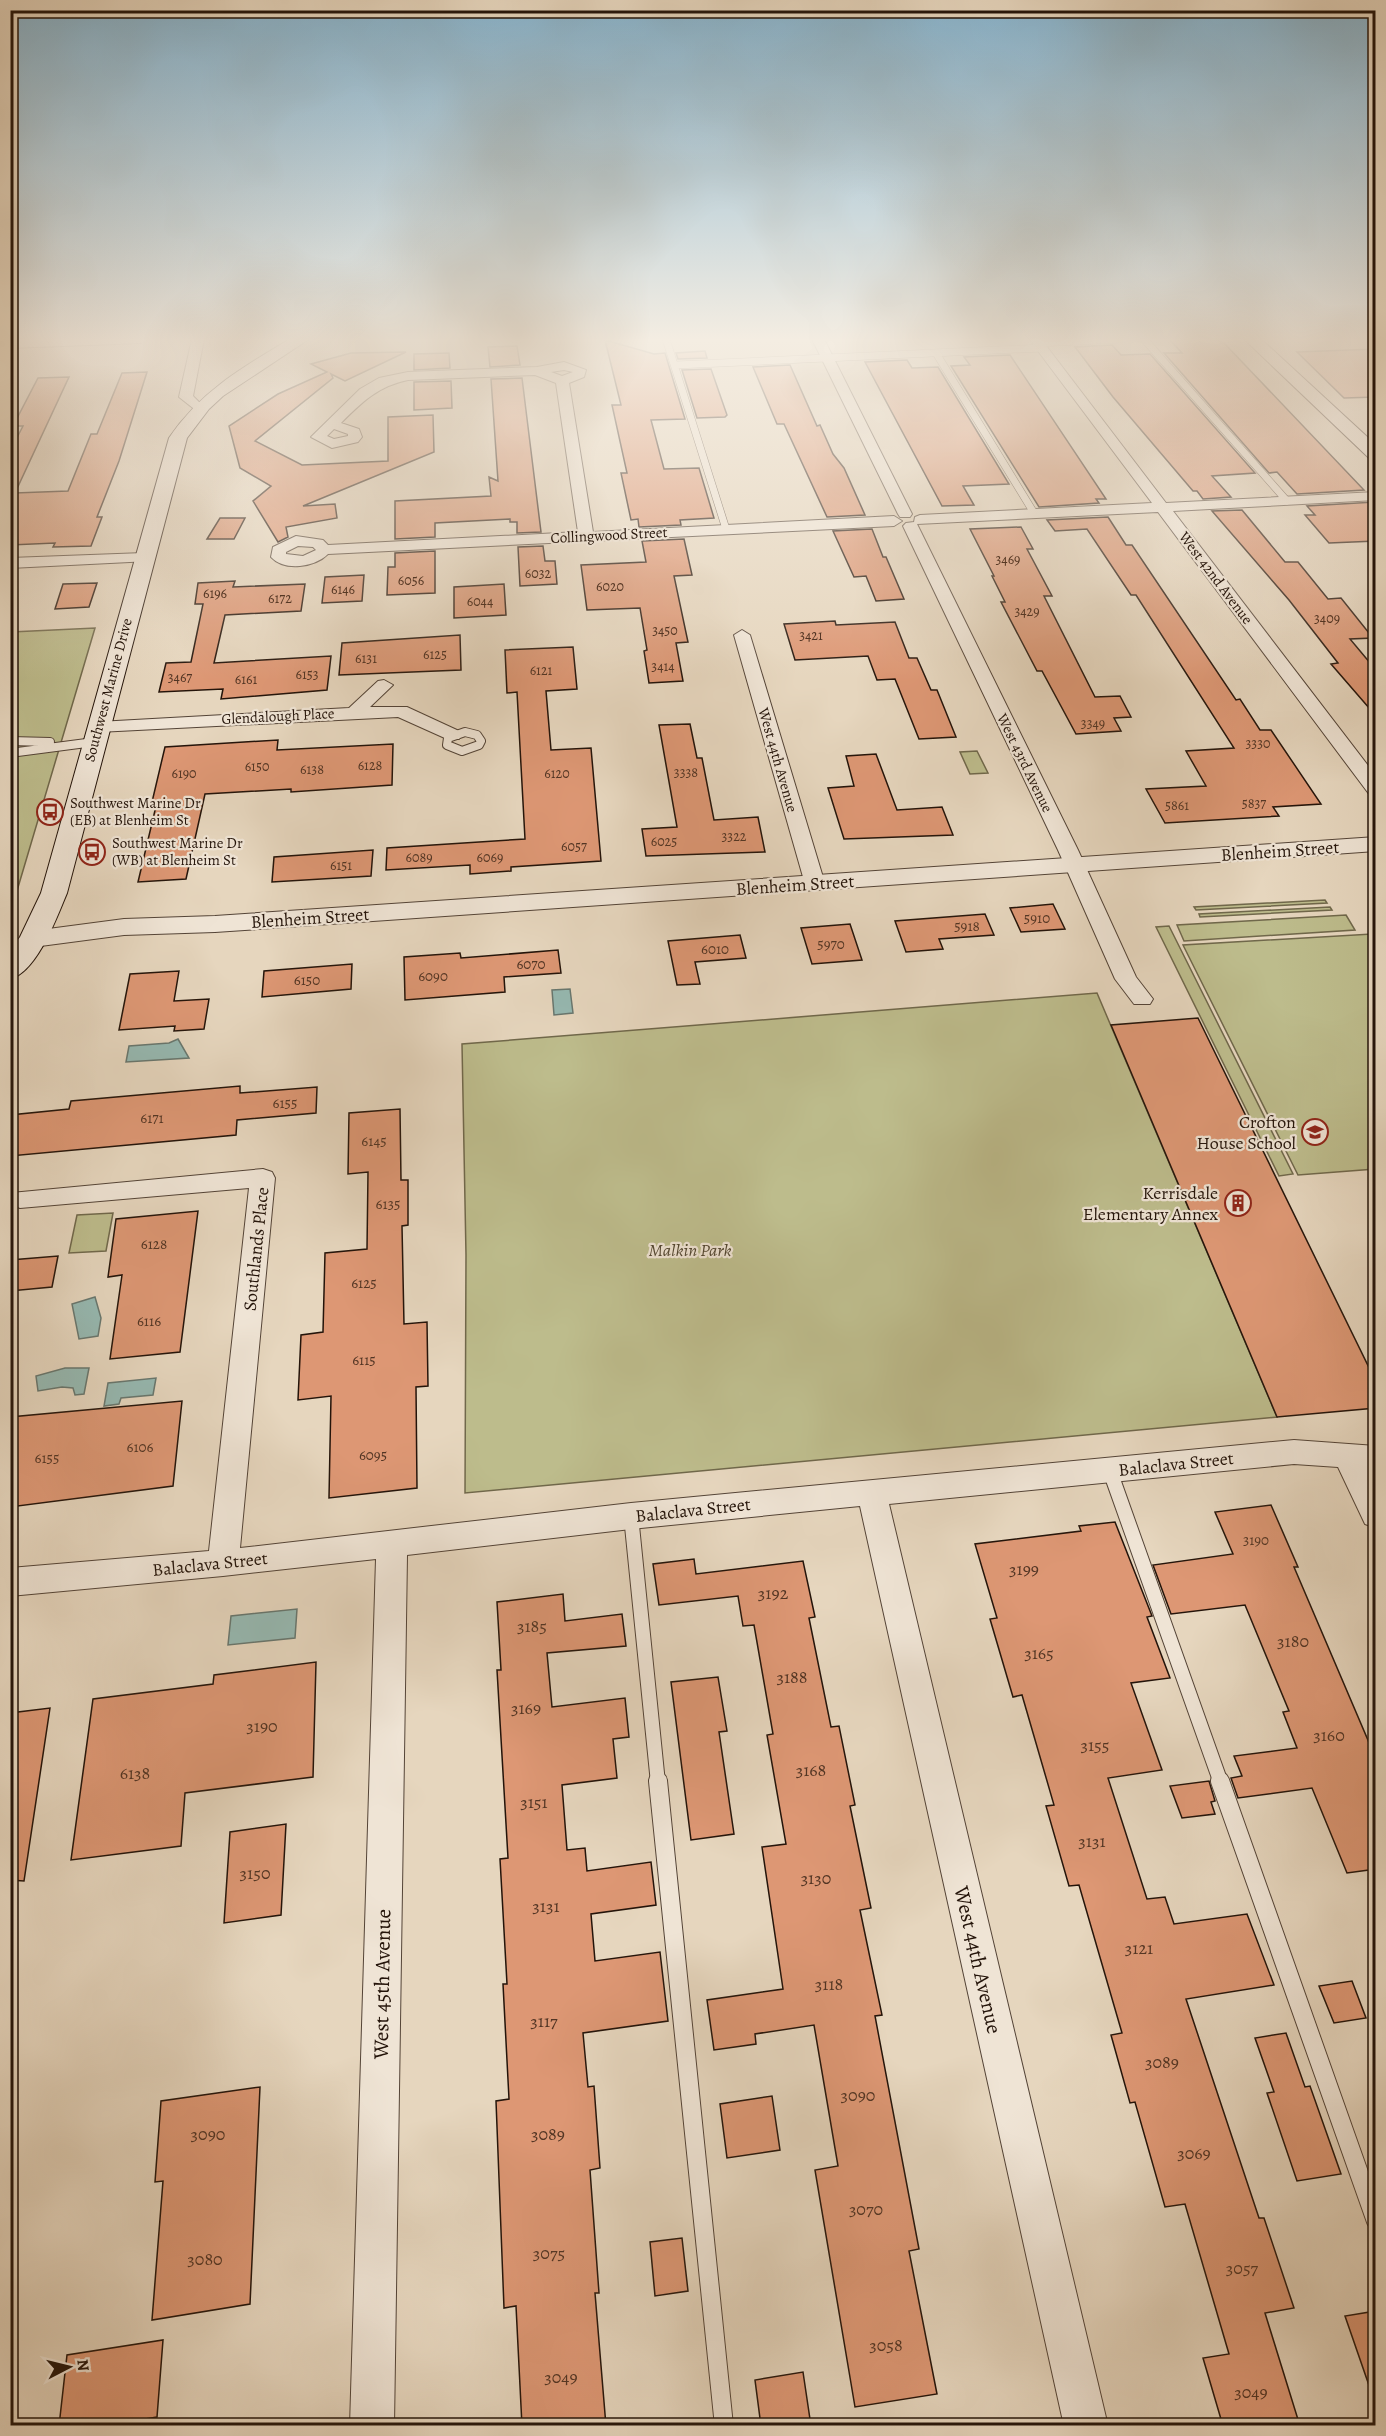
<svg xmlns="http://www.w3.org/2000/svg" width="1386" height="2436" viewBox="0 0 1386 2436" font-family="Alegreya,serif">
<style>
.green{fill:#bdbc8c;stroke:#70684b;stroke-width:1.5}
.water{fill:#96b9b2;stroke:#68776f;stroke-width:1.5}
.building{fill:#dd9774;stroke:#24140a;stroke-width:1.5}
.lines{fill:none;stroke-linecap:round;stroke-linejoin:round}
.service-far3-casing{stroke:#544437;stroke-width:8}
.service-far2-casing{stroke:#544437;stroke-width:10}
.service-far1-casing{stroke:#544437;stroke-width:16}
.service-casing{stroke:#544437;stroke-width:20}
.minor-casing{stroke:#544437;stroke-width:2}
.tertiary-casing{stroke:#544437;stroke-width:2}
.secondary-casing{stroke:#24140a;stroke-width:2}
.service-far3{stroke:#efe4d5;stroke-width:7}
.service-far2{stroke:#efe4d5;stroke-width:8}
.service-far1{stroke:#efe4d5;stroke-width:14}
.service{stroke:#efe4d5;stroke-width:18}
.minor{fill:#efe4d5;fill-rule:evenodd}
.tertiary{fill:#efe4d5;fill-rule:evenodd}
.secondary{fill:#efe4d5;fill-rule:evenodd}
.labels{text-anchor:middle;stroke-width:4.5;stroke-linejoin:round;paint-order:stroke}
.far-number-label{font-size:14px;fill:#523524}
.far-street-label{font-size:15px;fill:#24140a;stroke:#efe4d5}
.far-poi-label{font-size:15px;fill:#24140a;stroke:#efe4d5;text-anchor:start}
.number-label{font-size:15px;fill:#523524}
.street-label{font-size:18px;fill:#24140a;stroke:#efe4d5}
.poi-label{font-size:18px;fill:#24140a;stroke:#efe4d5;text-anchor:end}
.park-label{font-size:18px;font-style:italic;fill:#524631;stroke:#efe4d5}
.near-number-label{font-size:18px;fill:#523524}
.near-street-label{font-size:21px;fill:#24140a;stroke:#efe4d5}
</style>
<rect width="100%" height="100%" fill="#e6d6be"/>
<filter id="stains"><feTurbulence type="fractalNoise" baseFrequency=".00333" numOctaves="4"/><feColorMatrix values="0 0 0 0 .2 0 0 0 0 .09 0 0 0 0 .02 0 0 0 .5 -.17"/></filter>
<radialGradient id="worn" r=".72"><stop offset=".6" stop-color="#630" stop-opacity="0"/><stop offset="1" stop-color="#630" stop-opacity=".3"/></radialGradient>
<!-- green -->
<path class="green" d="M95,628L11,911V632Z
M977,751L988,773L970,774L960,752Z
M1325,900L1327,903L1196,910L1194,907Z
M1330,907L1332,910L1200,917L1199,914Z
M1346,915L1355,930L1184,941L1177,925Z
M1169,926L1293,1174L1279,1176L1156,927Z
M1372,934L1376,940L1375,1169L1298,1175L1183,945Z
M1097,993L1277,1417L465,1493L466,1255L462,1044Z
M113,1213L106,1251L69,1253L77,1215Z"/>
<!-- water -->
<path class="water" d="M570,989L573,1013L554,1015L552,990Z
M178,1039L189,1058L126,1062L129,1046L169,1043Z
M95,1297L101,1318L98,1336L79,1339L72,1304Z
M65,1368H89L84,1394L75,1395L73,1388L62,1387L38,1391L36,1376Z
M156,1378L153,1395L121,1398L119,1404L104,1406L108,1383Z
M297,1609L295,1638L228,1645L231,1616Z"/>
<!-- building -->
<path class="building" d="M1169,339H1216L1225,344L1364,490L1297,494L1277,472L1269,473L1164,353H1182Z
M605,340L654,354L665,353L685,419L651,420L664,469L699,468L714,518L680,520L681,525L639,527L638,519L631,520L621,473H627L612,405H621Z
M1112,345L1121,355L1150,354L1255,473L1212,476L1231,497L1203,499L1197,491H1193L1113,397L1075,347Z
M517,346L520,365L490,367L488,347Z
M1376,349V397L1344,398L1297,352Z
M705,351L707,358L678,359L676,353Z
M406,352L345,381L331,374L333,378L255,441L302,465L388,461V417L433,415L434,452L303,506L335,504L337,518L286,527L288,537L278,542L253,501L271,486L240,468L229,426L278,394L327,372L311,364L351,353Z
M449,353L450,368L414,370V354Z
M1010,355L1106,499H1096L1099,503L1039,507L951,366L970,365L964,357Z
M907,360L912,368L938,367L1009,484L963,486L974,505L942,506L865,362Z
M790,365L817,426L820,425L833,454L844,468L865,515L827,517L784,424H777L753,367Z
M711,369L727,415L725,417L697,418L682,370Z
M147,372L119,461L97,517H102L91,546L53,547L55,543L10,545V451L23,426H13L38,378L69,377L15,493L68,491L91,434H97L122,373Z
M522,378L541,532L517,533V522H510V519L435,523V537L395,539V501L491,496L489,477L498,481L491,379Z
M451,381L452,408L414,410V382Z
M1375,502L1376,541L1329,543L1305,515H1315L1307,506Z
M1242,510L1285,562H1298L1328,599L1341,598L1373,638L1350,639L1376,670V716L1331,664L1338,663L1289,600L1212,511Z
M1108,517L1126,545H1132L1236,700L1240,699L1260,730H1271L1321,804L1273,807L1279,816L1165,823L1146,789L1206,786L1186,751L1234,748L1136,595H1131L1087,529L1055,531L1047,520Z
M220,518H245L234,539H207Z
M1021,527L1033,549H1027L1052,596H1044L1095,697L1120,696L1131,717L1114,718L1121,731L1076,734L1042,671H1037L1001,602H1005L992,576H994L970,529Z
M872,529L883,557H886L904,599L876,601L866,576L854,577L833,531Z
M684,539L692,575L674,576L688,642L676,643L683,681L649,683L644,651L647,650L640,608L587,610L581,565L646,562L642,541Z
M543,546L545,561H555L557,584L520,586L518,547Z
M435,551V593L387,595L388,567H395V553Z
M364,575L362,601L322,603L325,577Z
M235,581L233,587L305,584L301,611L225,615L214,663L331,656L327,690L221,699L223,689L159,692L166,663L191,662L203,604H195L198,583Z
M97,583L89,607L55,609L63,584Z
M504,584L506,615L454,618V587Z
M835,621L836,625L895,622L909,658H917L931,690H937L956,737L919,739L895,679L877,680L868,656L795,660L784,624Z
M460,635L461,670L339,675L342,643Z
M573,647L577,689L546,691L551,750L591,748L601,861L511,867V871L470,874V865L386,870L387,848L525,839L517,692L507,693L505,650Z
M690,724L697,758H702L714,820L758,817L765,852L646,856L642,829L677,827L659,725Z
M278,740L277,750L393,744L392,785L291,792V789L205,794L186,879L138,882L157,802H152L165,747Z
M876,754L897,810L942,807L953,835L844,839L828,788L854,786L846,756Z
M373,850L371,876L272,882L274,857Z
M1053,904L1065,929L1021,932L1010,908Z
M985,914L994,935L939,939L943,949L906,952L895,921Z
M850,924L862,960L812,964L801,928Z
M740,935L746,958L695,962L700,984L677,985L668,941Z
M558,950L561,973L504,977L505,992L405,1000L404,957L460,953L461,958Z
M352,964L351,989L262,997L264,971Z
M179,971L174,1001L209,999L204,1029L174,1031L175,1026L119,1030L130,974Z
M1198,1018L1376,1382V1408L1277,1417L1111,1025Z
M240,1086V1093L317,1087L316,1113L237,1120L236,1135L10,1156V1115L69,1109L71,1101Z
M400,1109L401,1180H408V1225L402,1226L404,1324L427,1322L428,1386L416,1387L417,1488L329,1498L331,1396L298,1400L301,1335L323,1332L325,1253L367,1249L368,1172L348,1174L349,1113Z
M198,1211L180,1352L110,1359L122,1275L108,1277L116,1219Z
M58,1256L52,1287L10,1291V1260Z
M182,1401L173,1486L10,1507V1417Z
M1271,1505L1298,1567H1294L1376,1759V1869L1347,1873L1312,1788L1238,1798L1231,1778L1242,1776L1234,1756L1297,1748L1283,1712L1289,1711L1245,1605L1171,1614L1153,1565L1233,1554L1215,1512Z
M1115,1522L1152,1616L1147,1617L1170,1678L1131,1683L1162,1770L1108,1778L1147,1899L1165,1897L1174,1924L1247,1914L1274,1985L1186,1999L1259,2218H1264L1294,2308L1265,2313L1300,2426H1223L1203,2358L1229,2354L1185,2204L1165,2207L1135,2102L1130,2103L1111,2035L1122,2033L1079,1885L1069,1886L1046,1806L1054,1805L1022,1695L1013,1697L990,1619L997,1618L975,1544L1081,1531L1079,1526Z
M694,1559L696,1574L803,1561L815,1617L809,1618L831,1727L839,1726L855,1805L850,1806L871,1908L860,1910L882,2015L875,2016L919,2249L909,2251L937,2394L855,2407L815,2170L838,2166L814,2025L755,2034L756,2044L714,2050L707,2000L783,1989L762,1847L786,1844L767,1735L773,1734L754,1625L743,1626L738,1596L659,1605L653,1564Z
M563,1594L565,1621L622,1614L626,1646L547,1653L552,1707L625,1698L629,1737L613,1739L617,1778L562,1785L567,1850L585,1848L587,1871L651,1862L656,1905L591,1914L595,1961L660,1952L668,2021L583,2033L588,2087L594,2086L600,2168L590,2170L599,2293H595L606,2426H522L516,2306L504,2308L496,2101L509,2099L503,1984H507L500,1859L508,1858L497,1670H501L497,1602Z
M316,1662L313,1777L185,1793L181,1846L71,1860L93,1699L213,1684L214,1675Z
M718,1677L727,1731L719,1732L734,1834L691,1840L671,1682Z
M50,1708L24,1881L10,1880V1713Z
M1209,1781L1215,1801L1211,1802L1215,1814L1182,1818L1170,1786Z
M286,1824L281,1915L224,1923L230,1832Z
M1352,1981L1366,2018L1334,2023L1319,1986Z
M1286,2033L1305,2087L1310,2086L1341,2174L1297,2181L1267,2093L1274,2092L1255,2038Z
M260,2087L250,2304L152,2320L163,2181L155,2182L161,2101Z
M772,2096L780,2150L727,2158L720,2104Z
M682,2238L688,2291L655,2296L650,2242Z
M1376,2311V2393L1372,2394L1345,2316Z
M163,2340L157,2417L104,2426H59L67,2355Z
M803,2372L811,2426H761L755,2380Z"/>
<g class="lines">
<defs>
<path id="service-far3" d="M666,339L726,529
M1144,339L1287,501
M1373,339L1376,341
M1038,343L1122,339
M936,353L1034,513
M676,365L1042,348"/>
<path id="service-far2" d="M465,732L477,735L481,741L479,745L462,751L447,745L448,738Z
M10,741L50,742
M10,753L94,742"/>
<path id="service-far1" d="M1110,1471L1221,1783
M631,1516L658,1783"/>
<path id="service" d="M658,1781L724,2426
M1220,1781L1376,2221"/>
<path id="minor" d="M54,339H147L141,343L10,348V340Z
M192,339H204L193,396L205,408L198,412L179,397Z
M812,339H824L912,514L910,517H900L898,514Z
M1029,339H1041L1166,503L1376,492V500L1173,511L1376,776V796L1369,794L1158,512L917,524L1078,850L1136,977L1153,999L1150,1004H1134L1115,979L1058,850L903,526L906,523L914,522L915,517L920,515L1152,503Z
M564,362L586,370L584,377L569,383L593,532L894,516L902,521L894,526L328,554C315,567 285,572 271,557L273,547L296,536L323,540L328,545L578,532L556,383L535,375L408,380C378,386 362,402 341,423L359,429L362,437L358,442L332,448L311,437L360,389L379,378L408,372L537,367ZM564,370L573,372L562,376L551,372ZM334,429L348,434V436L334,439L327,436ZM298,546L313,547L316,550L303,556L286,554V552Z
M144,553L150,555L152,558L150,561L10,568V558Z
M742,630L750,635L825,884L822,888H808L805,884L734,635Z
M384,680L393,685L370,707H407L459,731L462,735L459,739H447L398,717L98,732L89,727L98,722L349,708L378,681Z
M263,1169L272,1172L275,1178L240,1548L631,1503L1294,1440L1376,1446V1470H1368L1376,1484V1528L1365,1524L1338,1467L1294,1464L889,1504L1108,2426H1064L860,1506L631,1529L407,1555L394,2426H350L376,1559L223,1576L10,1596V1568L209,1551L249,1188L20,1208L10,1204L11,1193Z"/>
<path id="tertiary" d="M1376,837V851L215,932L124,935L33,947L24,945L20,939L24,933L33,931L124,919L215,916Z"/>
<path id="secondary" d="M290,339H309L223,396L209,409L187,438L67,893C57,917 37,972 10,979V950L20,937L41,893L169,438C201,391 243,367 290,339Z
M1244,339H1261L1376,445V460L1370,459Z"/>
</defs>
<!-- service-far3 casing -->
<use href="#service-far3" class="service-far3-casing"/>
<!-- service-far2 casing -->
<use href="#service-far2" class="service-far2-casing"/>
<!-- service-far1 casing -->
<use href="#service-far1" class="service-far1-casing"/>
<!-- service casing -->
<use href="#service" class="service-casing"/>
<!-- minor casing -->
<use href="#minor" class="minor-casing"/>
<!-- tertiary casing -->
<use href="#tertiary" class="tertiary-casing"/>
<!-- secondary casing -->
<use href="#secondary" class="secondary-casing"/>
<!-- service-far3 -->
<use href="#service-far3" class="service-far3"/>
<!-- service-far2 -->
<use href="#service-far2" class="service-far2"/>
<!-- service-far1 -->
<use href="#service-far1" class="service-far1"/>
<!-- service -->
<use href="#service" class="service"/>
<!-- minor -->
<use href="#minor" class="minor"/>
<!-- tertiary -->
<use href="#tertiary" class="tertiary"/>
<!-- secondary -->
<use href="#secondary" class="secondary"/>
</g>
<!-- sky -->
<linearGradient id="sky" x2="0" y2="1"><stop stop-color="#87b6d2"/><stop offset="0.5" stop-color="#f4ede2"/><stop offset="1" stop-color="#f4ede2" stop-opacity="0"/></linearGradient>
<rect width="1386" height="680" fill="url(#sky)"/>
<!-- icons -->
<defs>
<symbol id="bus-ring" viewBox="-11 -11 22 22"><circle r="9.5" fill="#efe4d5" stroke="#8f2418" stroke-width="1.5"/><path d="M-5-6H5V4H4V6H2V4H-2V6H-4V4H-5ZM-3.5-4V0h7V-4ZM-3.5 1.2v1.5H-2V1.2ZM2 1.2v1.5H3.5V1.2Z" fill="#8f2418"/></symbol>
<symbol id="school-ring" viewBox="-11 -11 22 22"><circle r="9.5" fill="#efe4d5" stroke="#8f2418" stroke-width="1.5"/><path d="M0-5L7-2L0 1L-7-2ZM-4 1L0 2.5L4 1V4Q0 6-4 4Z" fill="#8f2418"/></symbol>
<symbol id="building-ring" viewBox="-11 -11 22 22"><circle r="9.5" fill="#efe4d5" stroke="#8f2418" stroke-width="1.5"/><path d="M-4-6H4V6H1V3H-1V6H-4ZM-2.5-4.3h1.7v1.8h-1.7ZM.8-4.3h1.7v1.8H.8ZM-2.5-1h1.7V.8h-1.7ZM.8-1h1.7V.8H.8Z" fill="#8f2418"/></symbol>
</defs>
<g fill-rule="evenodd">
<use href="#bus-ring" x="35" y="797" width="30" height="30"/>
<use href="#bus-ring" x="77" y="837" width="30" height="30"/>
<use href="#school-ring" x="1300" y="1117" width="30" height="30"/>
<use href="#building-ring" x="1223" y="1188" width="30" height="30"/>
</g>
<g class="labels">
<!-- far-number labels -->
<g class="far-number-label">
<text x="1008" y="564">3469</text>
<text x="538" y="578">6032</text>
<text x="411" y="585">6056</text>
<text x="610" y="591">6020</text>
<text x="343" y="594">6146</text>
<text x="215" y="598">6196</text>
<text x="280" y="603">6172</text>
<text x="480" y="606">6044</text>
<text x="1027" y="616">3429</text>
<text x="1327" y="623">3409</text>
<text x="665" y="635">3450</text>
<text x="811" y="640">3421</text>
<text x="435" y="659">6125</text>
<text x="366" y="663">6131</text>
<text x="663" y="671">3414</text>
<text x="541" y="675">6121</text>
<text x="307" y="679">6153</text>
<text x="180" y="682">3467</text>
<text x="246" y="684">6161</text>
<text x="1093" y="728">3349</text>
<text x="1258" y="748">3330</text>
<text x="370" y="770">6128</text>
<text x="257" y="771">6150</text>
<text x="312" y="774">6138</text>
<text x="686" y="777">3338</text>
<text x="184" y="778">6190</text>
<text x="557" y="778">6120</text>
<text x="1254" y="808">5837</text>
<text x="1177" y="810">5861</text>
<text x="734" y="841">3322</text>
<text x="664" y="846">6025</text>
<text x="574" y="851">6057</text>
<text x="419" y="862">6089</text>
<text x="490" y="862">6069</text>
<text x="341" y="870">6151</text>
</g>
<!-- far-street labels -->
<g class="far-street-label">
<text transform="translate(609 535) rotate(-3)" y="5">Collingwood Street</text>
<text transform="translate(1216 578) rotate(53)" y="5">West 42nd Avenue</text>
<text transform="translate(108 690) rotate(-75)" y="5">Southwest Marine Drive</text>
<text transform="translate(278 716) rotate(-3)" y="5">Glendalough Place</text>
<text transform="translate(778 760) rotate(74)" y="5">West 44th Avenue</text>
<text transform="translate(1025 763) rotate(64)" y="5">West 43rd Avenue</text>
</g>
<!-- far-poi labels -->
<g class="far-poi-label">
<text x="70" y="808">Southwest Marine Dr<tspan x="70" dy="17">(EB) at Blenheim St</tspan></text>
<text x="112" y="848">Southwest Marine Dr<tspan x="112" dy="17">(WB) at Blenheim St</tspan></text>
</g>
<!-- number labels -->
<g class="number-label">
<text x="1037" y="923">5910</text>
<text x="967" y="931">5918</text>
<text x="831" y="949">5970</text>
<text x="715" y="954">6010</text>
<text x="531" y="969">6070</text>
<text x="433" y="981">6090</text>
<text x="307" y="985">6150</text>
<text x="285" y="1108">6155</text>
<text x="152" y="1123">6171</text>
<text x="374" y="1146">6145</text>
<text x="388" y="1209">6135</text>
<text x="154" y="1249">6128</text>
<text x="364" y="1288">6125</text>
<text x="149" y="1326">6116</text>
<text x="364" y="1365">6115</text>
<text x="140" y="1452">6106</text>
<text x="373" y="1460">6095</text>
<text x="47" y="1463">6155</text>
<text x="1256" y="1545">3190</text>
</g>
<!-- street labels -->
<g class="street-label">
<text transform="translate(1280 851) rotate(-4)" y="6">Blenheim Street</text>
<text transform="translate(795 885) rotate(-4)" y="6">Blenheim Street</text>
<text transform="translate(310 918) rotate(-4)" y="6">Blenheim Street</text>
<text transform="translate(256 1249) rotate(-84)" y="6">Southlands Place</text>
<text transform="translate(1176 1464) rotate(-6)" y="6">Balaclava Street</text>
<text transform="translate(693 1510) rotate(-6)" y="6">Balaclava Street</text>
<text transform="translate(210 1564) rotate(-6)" y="6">Balaclava Street</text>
</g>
<!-- poi labels -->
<g class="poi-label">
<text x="1296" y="1128">Crofton<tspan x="1296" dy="21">House School</tspan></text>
<text x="1218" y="1199">Kerrisdale<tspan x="1218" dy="21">Elementary Annex</tspan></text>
</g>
<!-- park labels -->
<g class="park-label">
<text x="690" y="1256">Malkin Park</text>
</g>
<!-- near-number labels -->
<g class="near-number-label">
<text x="1024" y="1575">3199</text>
<text x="773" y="1599">3192</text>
<text x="532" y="1632">3185</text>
<text x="1293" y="1647">3180</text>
<text x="1039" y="1659">3165</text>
<text x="792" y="1683">3188</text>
<text x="526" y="1714">3169</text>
<text x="262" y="1732">3190</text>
<text x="1329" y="1741">3160</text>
<text x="1095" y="1751">3155</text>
<text x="811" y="1776">3168</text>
<text x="135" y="1779">6138</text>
<text x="534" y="1808">3151</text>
<text x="1092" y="1847">3131</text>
<text x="255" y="1879">3150</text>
<text x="816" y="1884">3130</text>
<text x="546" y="1912">3131</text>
<text x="1139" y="1954">3121</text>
<text x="829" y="1990">3118</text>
<text x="544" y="2027">3117</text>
<text x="1162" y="2068">3089</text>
<text x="858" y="2101">3090</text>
<text x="208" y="2140">3090</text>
<text x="548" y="2140">3089</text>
<text x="1194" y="2159">3069</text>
<text x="866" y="2215">3070</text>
<text x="549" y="2259">3075</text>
<text x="205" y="2265">3080</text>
<text x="1242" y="2274">3057</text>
<text x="886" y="2351">3058</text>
<text x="561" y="2383">3049</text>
<text x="1251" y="2398">3049</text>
</g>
<!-- near-street labels -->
<g class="near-street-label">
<text transform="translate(978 1960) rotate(77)" y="7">West 44th Avenue</text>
<text transform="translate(382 1984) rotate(-89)" y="7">West 45th Avenue</text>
</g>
</g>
<!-- margin -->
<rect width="1386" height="2436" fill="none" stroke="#e6d6be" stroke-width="36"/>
<rect x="12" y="12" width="1362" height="2412" fill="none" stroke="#24140a" stroke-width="3"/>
<rect x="18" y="18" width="1350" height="2400" fill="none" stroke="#24140a" stroke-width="1.5"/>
<!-- north arrow -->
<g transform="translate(69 2367) rotate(83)" stroke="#efe4d5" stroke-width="4.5" paint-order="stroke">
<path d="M0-4.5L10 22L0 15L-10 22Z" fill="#24140a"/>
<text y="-9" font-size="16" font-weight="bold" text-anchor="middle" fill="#24140a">N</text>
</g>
<rect width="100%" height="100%" filter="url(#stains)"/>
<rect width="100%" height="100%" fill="url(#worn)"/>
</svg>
